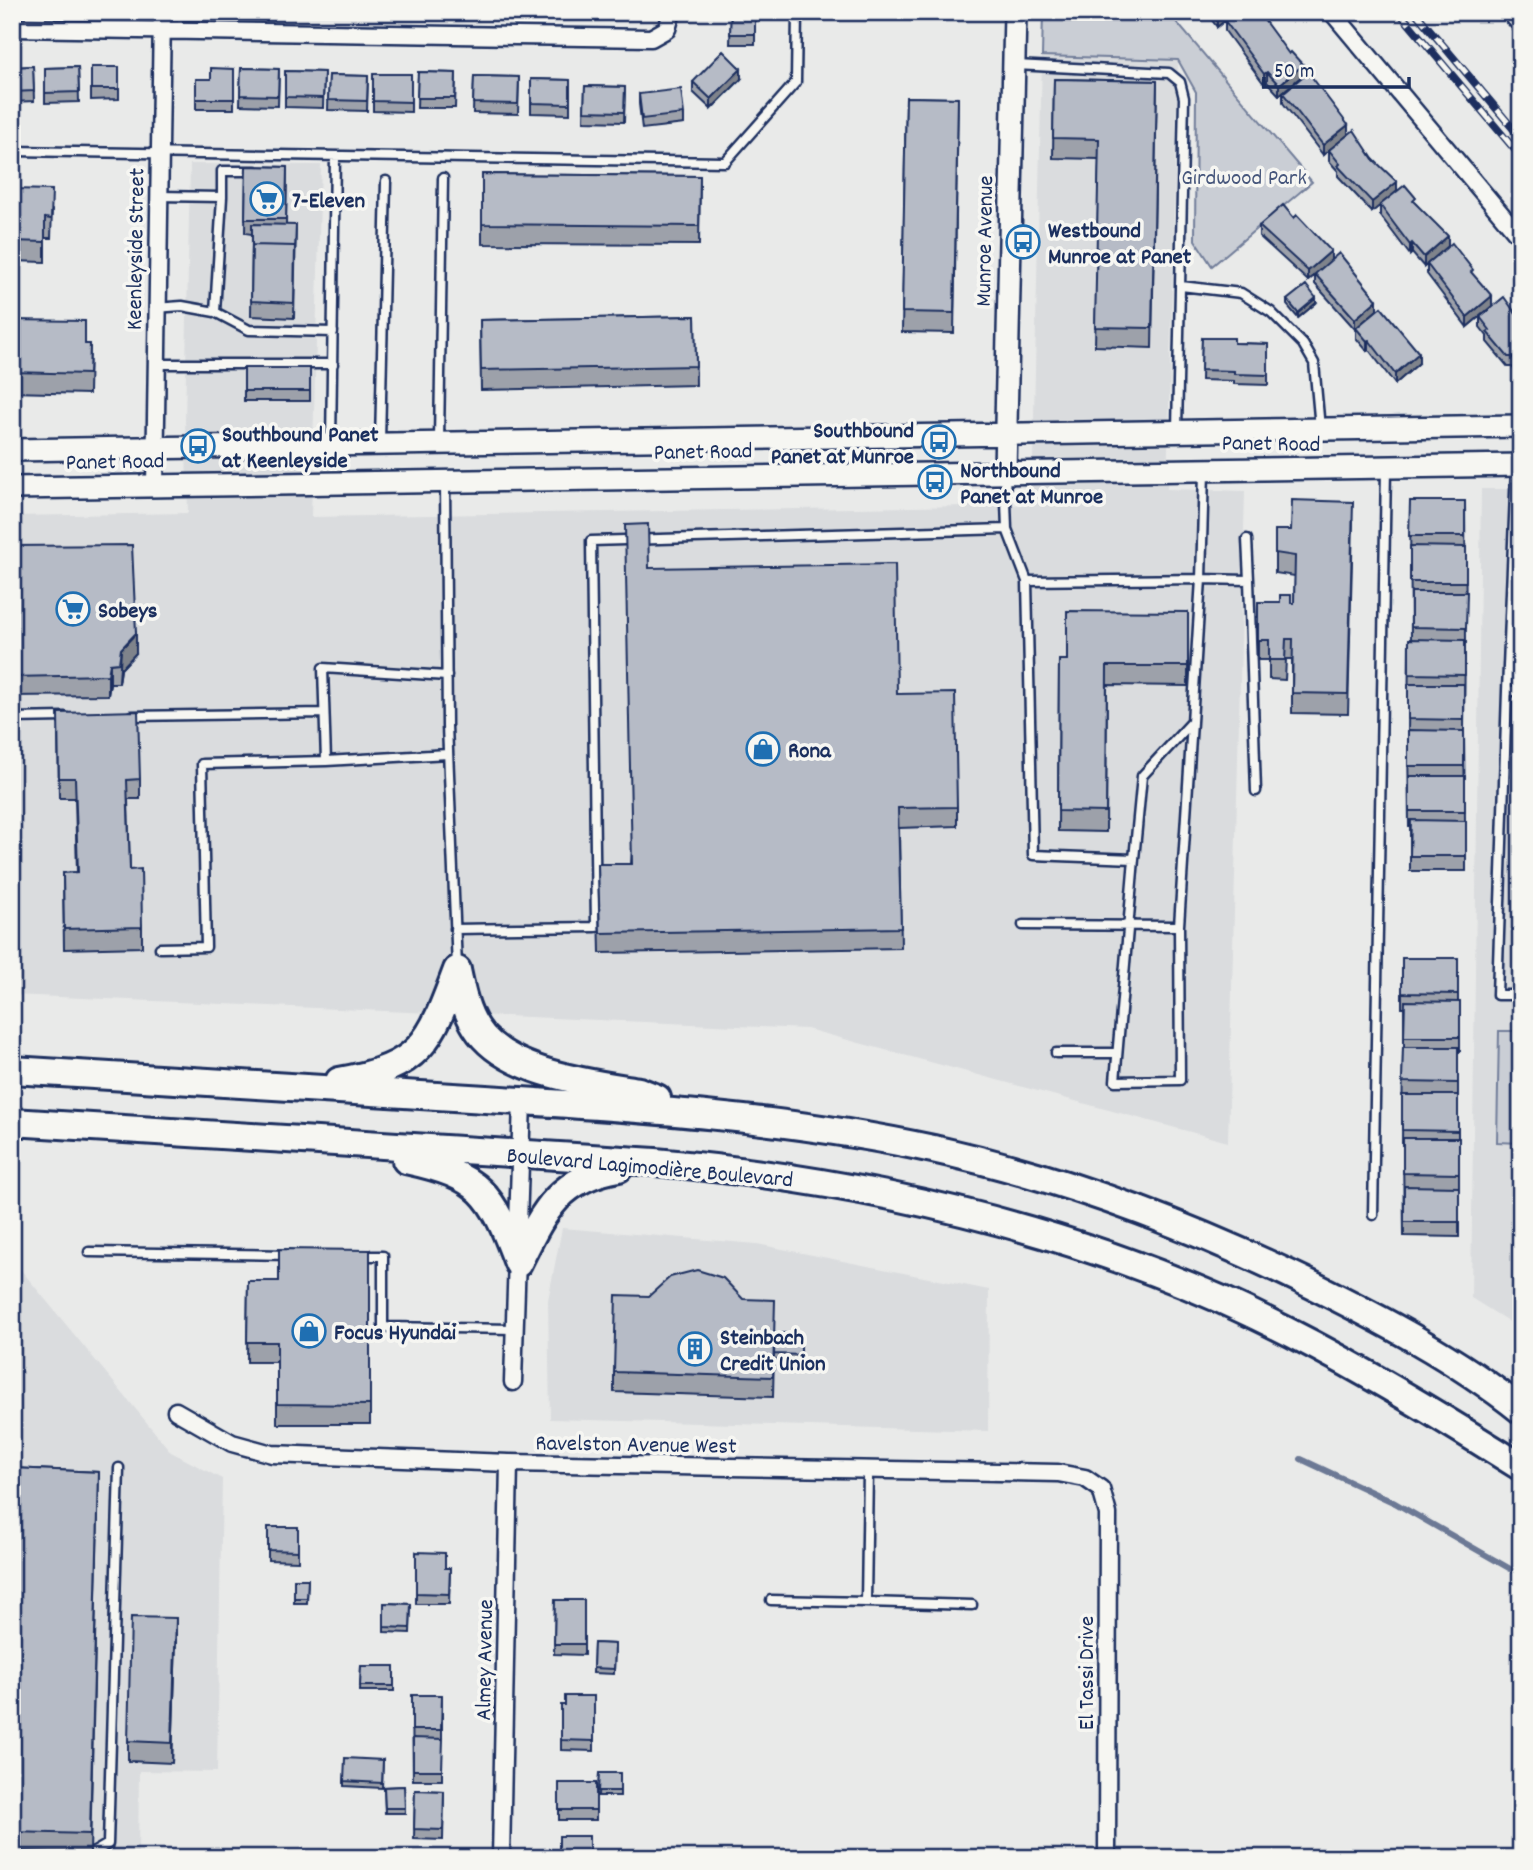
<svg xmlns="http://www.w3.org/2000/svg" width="1533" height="1870" viewBox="0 0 1533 1870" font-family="Dekko,sans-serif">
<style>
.built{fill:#dadcde}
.green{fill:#caced5;stroke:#727e9a;stroke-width:2}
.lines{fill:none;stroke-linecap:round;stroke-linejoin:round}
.stream{stroke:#6c7995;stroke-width:6}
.service-casing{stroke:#1b2f5e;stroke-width:13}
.minor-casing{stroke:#1b2f5e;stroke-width:21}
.tertiary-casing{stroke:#1b2f5e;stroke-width:26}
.primary-casing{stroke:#1b2f5e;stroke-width:32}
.service{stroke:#f6f6f2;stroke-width:8}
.minor{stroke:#f6f6f2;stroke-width:16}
.tertiary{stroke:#f6f6f2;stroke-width:21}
.primary{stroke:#f6f6f2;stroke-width:26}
.rail-casing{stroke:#1b2f5e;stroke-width:8}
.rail{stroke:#f6f6f2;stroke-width:5;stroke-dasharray:16;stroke-linecap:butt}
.wall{fill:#9da1aa;stroke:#1b2f5e;stroke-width:2}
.shaded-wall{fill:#7f838b;stroke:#1b2f5e;stroke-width:2}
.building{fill:#b6bbc6;stroke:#1b2f5e;stroke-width:2}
.labels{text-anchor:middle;stroke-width:7;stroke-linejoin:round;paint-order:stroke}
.park-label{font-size:23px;fill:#47577c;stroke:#f6f6f2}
.poi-label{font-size:23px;font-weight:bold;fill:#1b2f5e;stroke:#f6f6f2;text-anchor:start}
.street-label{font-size:23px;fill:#1b2f5e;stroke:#f6f6f2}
</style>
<rect width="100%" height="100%" fill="#e9eae9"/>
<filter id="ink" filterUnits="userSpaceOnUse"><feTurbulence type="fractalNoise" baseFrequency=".0143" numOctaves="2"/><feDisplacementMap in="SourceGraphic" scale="14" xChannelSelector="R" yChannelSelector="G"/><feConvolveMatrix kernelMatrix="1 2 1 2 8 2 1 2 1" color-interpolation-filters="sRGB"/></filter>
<g filter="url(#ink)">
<!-- built -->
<path class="built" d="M1042,56L1178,60L1167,489L1245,491L1228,1142L807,1029L12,995V516L188,513L185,421L190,164L321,165L311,517L1032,505Z
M1481,489H1521V1329L1471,1298Z
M562,1228L757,1244L989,1290L988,1431L550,1419L548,1300Z
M12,1259L171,1452L222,1479L217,1772L139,1771L138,1858H12Z"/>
<!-- green -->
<path class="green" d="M1043,12H1168L1312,182L1212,266L1195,240L1196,92L1178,60L1042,56Z
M1499,1031H1521V1143L1497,1142Z"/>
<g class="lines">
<!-- stream -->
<path class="stream" d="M1301,1459L1395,1503L1521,1575"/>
<defs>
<path id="service" d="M1016,65L1169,73L1180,82L1184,98L1177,430
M12,151L725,162L796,82L797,12
M222,197V171H256
M1181,286L1241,293L1271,312L1303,344L1314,363L1320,428
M155,308L182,306L215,312L222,197L158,196
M215,312L249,330L333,332
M156,364H333
M439,441L443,178
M380,442L386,181
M331,444L335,156
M1516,468L1507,691H1521
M445,483L447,726L457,967
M1007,529L1027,581L1201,579L1204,472
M1249,580L1256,791
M1027,581L1033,855L1134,859L1142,776L1192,722L1201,579L1249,580L1247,539
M447,676L323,668L326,761L448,754
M1507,691L1497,995H1521
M131,716L324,713
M12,718L65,717
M1134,859L1115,1081L1180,1080L1179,926L1192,722
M1023,925L1179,926
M455,929L596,927L591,541L1007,529L1005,474
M160,948L206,947L202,764L326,761
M1056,1053H1117
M1373,1215L1386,469
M89,1252L290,1255
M363,1256H383V1327L515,1329
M868,1471L866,1602L972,1605
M771,1600L866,1602
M84,1858L108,1844L119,1468"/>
<path id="minor" d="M1332,12L1521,238
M1510,12L1521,25
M12,28L651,38L667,29L672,12
M155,486L162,12
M513,1382L522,1101
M176,1411L232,1443L272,1454L509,1463L1058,1473L1085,1478L1101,1489L1108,1514L1107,1858
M501,1858L509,1463"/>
<path id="tertiary" d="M12,450L1521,426
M1005,471L1015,12
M12,488L1521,465"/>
<path id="primary" d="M457,970C461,989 465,1010 476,1027C504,1073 590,1083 639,1091L657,1098
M12,1070C170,1080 328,1089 486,1099C636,1108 785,1117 933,1149C1061,1177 1186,1224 1304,1281C1379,1318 1456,1358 1521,1410
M339,1081C421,1067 430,1043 457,970
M12,1122L655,1162C848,1179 1042,1221 1220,1299C1325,1346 1424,1406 1521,1467
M406,1160C481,1176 492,1193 518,1263
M518,1263C543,1213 558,1178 619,1168"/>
</defs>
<!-- service casing -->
<use href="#service" class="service-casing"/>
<!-- minor casing -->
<use href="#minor" class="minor-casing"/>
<!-- tertiary casing -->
<use href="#tertiary" class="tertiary-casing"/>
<!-- primary casing -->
<use href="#primary" class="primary-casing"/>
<!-- service -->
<use href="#service" class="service"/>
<!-- minor -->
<use href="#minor" class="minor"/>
<!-- tertiary -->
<use href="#tertiary" class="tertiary"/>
<!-- primary -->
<use href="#primary" class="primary"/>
<defs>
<path id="rail" d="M1399,12L1521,157
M1415,12L1521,138"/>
</defs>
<!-- rail casing -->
<use href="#rail" class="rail-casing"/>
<!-- rail -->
<use href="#rail" class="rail"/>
</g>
<!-- wall -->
<path class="wall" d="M731,12H755V44H730Z
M1206,12H1235L1217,27Z
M1225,21L1303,75L1279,95L1267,82L1264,84L1225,31Z
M33,66L34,101L12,102V67Z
M78,67L79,102L45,103V68Z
M91,67H119V99L91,100Z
M241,68L279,69L278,106L240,105Z
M234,69V109H196V79H211Z
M285,71L324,72L323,108L285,107Z
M418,72L456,73L455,108H417Z
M373,74H411V112L373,111Z
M329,75L368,76L367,111L328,110Z
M474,76L519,77L518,114L473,113Z
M531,79L570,80V114L531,113Z
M741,79L711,109L693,92V82Z
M1054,79L1157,81L1152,348L1095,346L1099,159L1053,158Z
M585,86L625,87L624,122L584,121Z
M1283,93L1348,125L1323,155L1283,103Z
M639,94L684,114V124L642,129L639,104Z
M906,97L958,98L954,333L902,332Z
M1329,150L1373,159L1397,192L1416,204L1448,246L1473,275L1492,306L1467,327L1427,274V264L1424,267L1412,253L1410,255L1380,215V205L1372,212L1338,176V171L1329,161Z
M246,166L287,167L286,225H296L294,318L251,316L252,234L245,233Z
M482,174L700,176L699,245L482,244Z
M12,189L52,210L51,238H45V262L12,261Z
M1259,226L1331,260L1377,310L1419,363L1395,384L1369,350L1367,351L1356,338V328L1355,329L1315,284V275L1308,281L1259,236Z
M1287,300L1316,303L1298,318L1287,305Z
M695,316L696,385L481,390L480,320Z
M1480,317L1521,321V377L1512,367H1508L1487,342V336L1480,327Z
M12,320L85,344H90L89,394L12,392Z
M1202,338L1234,343L1268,344V385L1234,384V381L1201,380Z
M244,368H310V401H244Z
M1410,501H1465L1466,643H1465L1464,731L1465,821H1466V871H1410V826H1409L1408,734L1409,639H1411Z
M1353,522L1348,714L1292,713V659H1286L1285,680L1269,679V660H1258V602L1294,603L1295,576L1275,573V530H1291Z
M12,546L136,653L121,669L119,683H110L108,695L12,696Z
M649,568L897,694L957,807V826L899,828L901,948L600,953L598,864H631Z
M1188,612V686L1107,685L1106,832L1058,831L1059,660H1067Z
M58,733L140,779V799H128L130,870L142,927V947L64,949L63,873L77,872L75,798H59Z
M1520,900H1521V965H1518Z
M1402,958H1458V1002H1460V1052H1458V1138H1459V1237L1404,1236L1403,1145H1402L1403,1047H1404V1008H1402Z
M370,1250V1424H277V1362H247L248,1281H279Z
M775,1333L801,1334V1360L774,1359V1351L773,1397L614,1392V1372Z
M12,1468L99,1472L90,1853L12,1851Z
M268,1527H298V1561L268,1560Z
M416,1552L445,1568H450L449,1604H416Z
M294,1579H308L307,1603H294Z
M555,1600H584V1655L554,1654Z
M384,1603L411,1604L410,1633L384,1632Z
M176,1638L172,1763L128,1761V1741Z
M594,1643L615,1644L614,1674L593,1673Z
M361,1666H394V1691H360Z
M412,1695H442V1780H413Z
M594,1696V1751L561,1750V1705H565Z
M383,1760L382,1788L344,1786V1781Z
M599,1773H620V1796H598Z
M559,1783H596V1820H559Z
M404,1786L405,1813H385L384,1787Z
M415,1790L444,1791L443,1840L414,1839Z"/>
<!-- shaded-wall -->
<path class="shaded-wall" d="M1223,12H1235L1217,27V17Z
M1303,65V75L1279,95V85Z
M741,69V79L711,109V99Z
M1267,72V82L1264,84V74Z
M1348,125V135L1323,155V145Z
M1397,182V192L1372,212V202Z
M1448,236V247L1424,267V257Z
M1412,243V253L1410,255V245Z
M1331,251V261L1308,281V271Z
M1492,296V306L1467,327V317Z
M1316,298V303L1298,318V313Z
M1377,300V310L1355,329V319Z
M1369,340V350L1367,351V341Z
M1419,353V363L1395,384V374Z
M136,633V653L121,669L119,683L121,649Z
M110,664V683L108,695V675Z
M176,1618V1638L172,1763V1743Z"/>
<!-- building -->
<path class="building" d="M731,12H755V34H730Z
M1214,12H1223L1217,17Z
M1235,12H1258L1289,54L1291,52L1303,65L1279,85L1267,72L1264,74L1225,21Z
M723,51L741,69L711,99L693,82Z
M33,66L34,91L12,92V67Z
M78,67L79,92L45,93V68Z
M91,67H119V89H91Z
M211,68L234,69V99H196V79H211Z
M241,68L279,69L278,96L240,95Z
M285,71L324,72L323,98L285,97Z
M418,72L456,73L455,98H417Z
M1308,72L1348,125L1323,145L1283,93Z
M373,74H411V102L373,101Z
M329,75L368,76L367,101L328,100Z
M474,76L519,77L518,104L473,103Z
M531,79L570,80V104L531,103Z
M1054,79L1157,81L1152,328L1095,327L1099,139L1053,138Z
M585,86L625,87L624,112L584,111Z
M681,89L684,114L642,119L639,94Z
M906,97L958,98L954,313L902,312Z
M1354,130L1373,159L1397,182L1372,202L1338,166L1340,164L1329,150Z
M246,166L287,167L286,219H245Z
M482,174L700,176L699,226L482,224Z
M1405,185L1416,198L1413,201L1448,236L1424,257L1412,243L1410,245L1380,205Z
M12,189L52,190L51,219L45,218V242L12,241Z
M1283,205L1294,218L1297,215L1331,251L1308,271L1259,226Z
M252,224L296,225L295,251V246L252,245Z
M1452,243L1473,270L1471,272L1492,296L1467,317L1427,264Z
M252,245L295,246L294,303L251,301Z
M1339,253L1377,300L1355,319L1315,274Z
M1306,285L1316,298L1298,313L1287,300Z
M1504,297L1521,321V367L1512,357H1508L1487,332L1490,330L1480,317Z
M1381,307L1419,353L1395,374L1369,340L1367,341L1356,328Z
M695,316L696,366L481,370L480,320Z
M12,320L85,321V344H90L89,374L12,372Z
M1202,338H1234V343L1268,344V375L1234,374V371L1201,370Z
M244,368H310V391H244Z
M1292,500L1353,502L1348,694L1292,693L1293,639H1286L1285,660H1269V640H1258V602H1280V595H1291V603H1294L1295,556L1275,553V530H1291Z
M1410,501H1465V536H1409Z
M648,524L649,568L895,564L897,694L955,693L957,807L898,808L901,928L600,933L598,864H632L625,525Z
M132,545L136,633L121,649L119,663L110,664L108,675L12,677V546Z
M1410,546L1466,547V582H1410Z
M1411,592H1467L1466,628L1411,627Z
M1067,611L1188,612V666H1107L1106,812L1058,811L1059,660H1067Z
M1409,639L1465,640V675L1409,674Z
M1408,684H1464V720L1408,719Z
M138,711L140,779L127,780L130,870L141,869L142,927L64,929L63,873L78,872L75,778H59L58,713Z
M1408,730L1464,731V766H1408Z
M1409,776H1465V811H1409Z
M1411,820L1466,821V856H1410Z
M1520,900H1521V955H1518Z
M1402,958H1458V994L1402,993Z
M1405,1001L1460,1002V1037H1404Z
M1403,1047H1458V1083L1402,1082Z
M1402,1095H1458V1131L1402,1130Z
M1403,1138H1459V1174L1403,1173Z
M1404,1186L1459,1187V1222H1404Z
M279,1249L370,1250V1405L277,1404V1342H247L248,1281H279Z
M697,1270L723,1278L743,1299L775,1300L773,1377L614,1372L616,1295L649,1296L670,1277Z
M775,1333L801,1334V1355L774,1354Z
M12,1468L99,1472L90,1834L12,1832Z
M268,1527H298V1551L268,1550Z
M416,1552L445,1553V1568H450L449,1594L416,1593Z
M294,1579H308L307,1598H294Z
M555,1600H584V1644H554Z
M384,1603L411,1604L410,1628L384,1627Z
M131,1617L176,1618L172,1743L128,1741Z
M594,1643L615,1644L614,1669L593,1668Z
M361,1666H394V1686H360Z
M412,1695H442L441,1730H412Z
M565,1696H594V1741L561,1740V1705H565Z
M413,1738L443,1739L442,1770H413Z
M345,1758L383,1760L382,1783L344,1781Z
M599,1773H620V1791H598Z
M559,1783H596V1810H559Z
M404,1786L405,1808H385L384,1787Z
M415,1790L444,1791L443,1830L414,1829Z
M559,1836H589V1858H559Z"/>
</g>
<!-- icons -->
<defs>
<symbol id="supermarket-ring" viewBox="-11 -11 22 22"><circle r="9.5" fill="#f6f6f2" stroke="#1f6fb2" stroke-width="1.5"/><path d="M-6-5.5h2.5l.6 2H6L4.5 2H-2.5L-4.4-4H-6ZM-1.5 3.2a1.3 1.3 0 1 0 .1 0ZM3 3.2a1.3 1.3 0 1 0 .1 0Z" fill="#1f6fb2"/></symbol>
<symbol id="bus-ring" viewBox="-11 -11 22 22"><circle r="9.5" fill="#f6f6f2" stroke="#1f6fb2" stroke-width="1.5"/><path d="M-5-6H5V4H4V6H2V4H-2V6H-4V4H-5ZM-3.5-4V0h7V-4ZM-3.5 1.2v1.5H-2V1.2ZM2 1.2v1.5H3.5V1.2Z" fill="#1f6fb2"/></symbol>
<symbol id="shop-ring" viewBox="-11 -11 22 22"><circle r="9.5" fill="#f6f6f2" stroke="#1f6fb2" stroke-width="1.5"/><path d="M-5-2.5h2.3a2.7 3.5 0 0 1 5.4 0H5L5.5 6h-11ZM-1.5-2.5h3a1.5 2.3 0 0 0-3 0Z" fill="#1f6fb2"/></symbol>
<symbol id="building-ring" viewBox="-11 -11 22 22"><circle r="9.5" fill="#f6f6f2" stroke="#1f6fb2" stroke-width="1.5"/><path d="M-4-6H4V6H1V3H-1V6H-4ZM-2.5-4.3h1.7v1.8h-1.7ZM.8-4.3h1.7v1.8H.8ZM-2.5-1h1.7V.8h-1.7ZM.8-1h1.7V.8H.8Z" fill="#1f6fb2"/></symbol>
</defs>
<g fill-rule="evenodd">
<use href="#supermarket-ring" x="248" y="180" width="38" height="38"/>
<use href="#bus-ring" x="1004" y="223" width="38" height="38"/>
<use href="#bus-ring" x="920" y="423" width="38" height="38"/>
<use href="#bus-ring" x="179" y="427" width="38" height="38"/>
<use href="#bus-ring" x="916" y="463" width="38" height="38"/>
<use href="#supermarket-ring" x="54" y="590" width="38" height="38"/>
<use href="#shop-ring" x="744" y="730" width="38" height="38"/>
<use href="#shop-ring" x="290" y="1312" width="38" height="38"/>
<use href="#building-ring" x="676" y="1330" width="38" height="38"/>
</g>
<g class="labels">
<!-- park labels -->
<g class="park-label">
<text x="1244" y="184">Girdwood Park</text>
</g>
<!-- poi labels -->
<g class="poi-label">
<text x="292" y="207">7-Eleven</text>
<text x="1048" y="237">Westbound<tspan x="1048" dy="26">Munroe at Panet</tspan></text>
<text x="914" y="437" text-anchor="end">Southbound<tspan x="914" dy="26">Panet at Munroe</tspan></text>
<text x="222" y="441">Southbound Panet<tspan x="222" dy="26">at Keenleyside</tspan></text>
<text x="960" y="477">Northbound<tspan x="960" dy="26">Panet at Munroe</tspan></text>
<text x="98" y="617">Sobeys</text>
<text x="788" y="757">Rona</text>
<text x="334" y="1339">Focus Hyundai</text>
<text x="720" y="1344">Steinbach<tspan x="720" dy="26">Credit Union</tspan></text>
</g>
<!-- street labels -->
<g class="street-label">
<text transform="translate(983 241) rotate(-89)" y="8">Munroe Avenue</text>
<text transform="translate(134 249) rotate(-89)" y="8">Keenleyside Street</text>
<text transform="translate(1271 442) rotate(1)" y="8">Panet Road</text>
<text transform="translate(703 450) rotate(-1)" y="8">Panet Road</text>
<text transform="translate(115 460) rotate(-1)" y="8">Panet Road</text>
<text transform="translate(650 1166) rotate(5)" y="8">Boulevard Lagimodière Boulevard</text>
<text transform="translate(636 1443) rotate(1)" y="8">Ravelston Avenue West</text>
<text transform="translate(483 1660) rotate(-89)" y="8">Almey Avenue</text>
<text transform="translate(1085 1673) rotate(-90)" y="8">El Tassi Drive</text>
</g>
</g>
<!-- margin -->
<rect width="1533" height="1870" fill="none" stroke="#f6f6f2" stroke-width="42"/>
<rect x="21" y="21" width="1491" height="1828" fill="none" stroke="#1b2f5e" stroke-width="2.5" filter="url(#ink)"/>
<!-- scale -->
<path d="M1264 77v10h145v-10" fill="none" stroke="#1b2f5e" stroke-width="3.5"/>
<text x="1274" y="77" font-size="21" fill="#1b2f5e" stroke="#f6f6f2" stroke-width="5" paint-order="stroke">50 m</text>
</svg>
